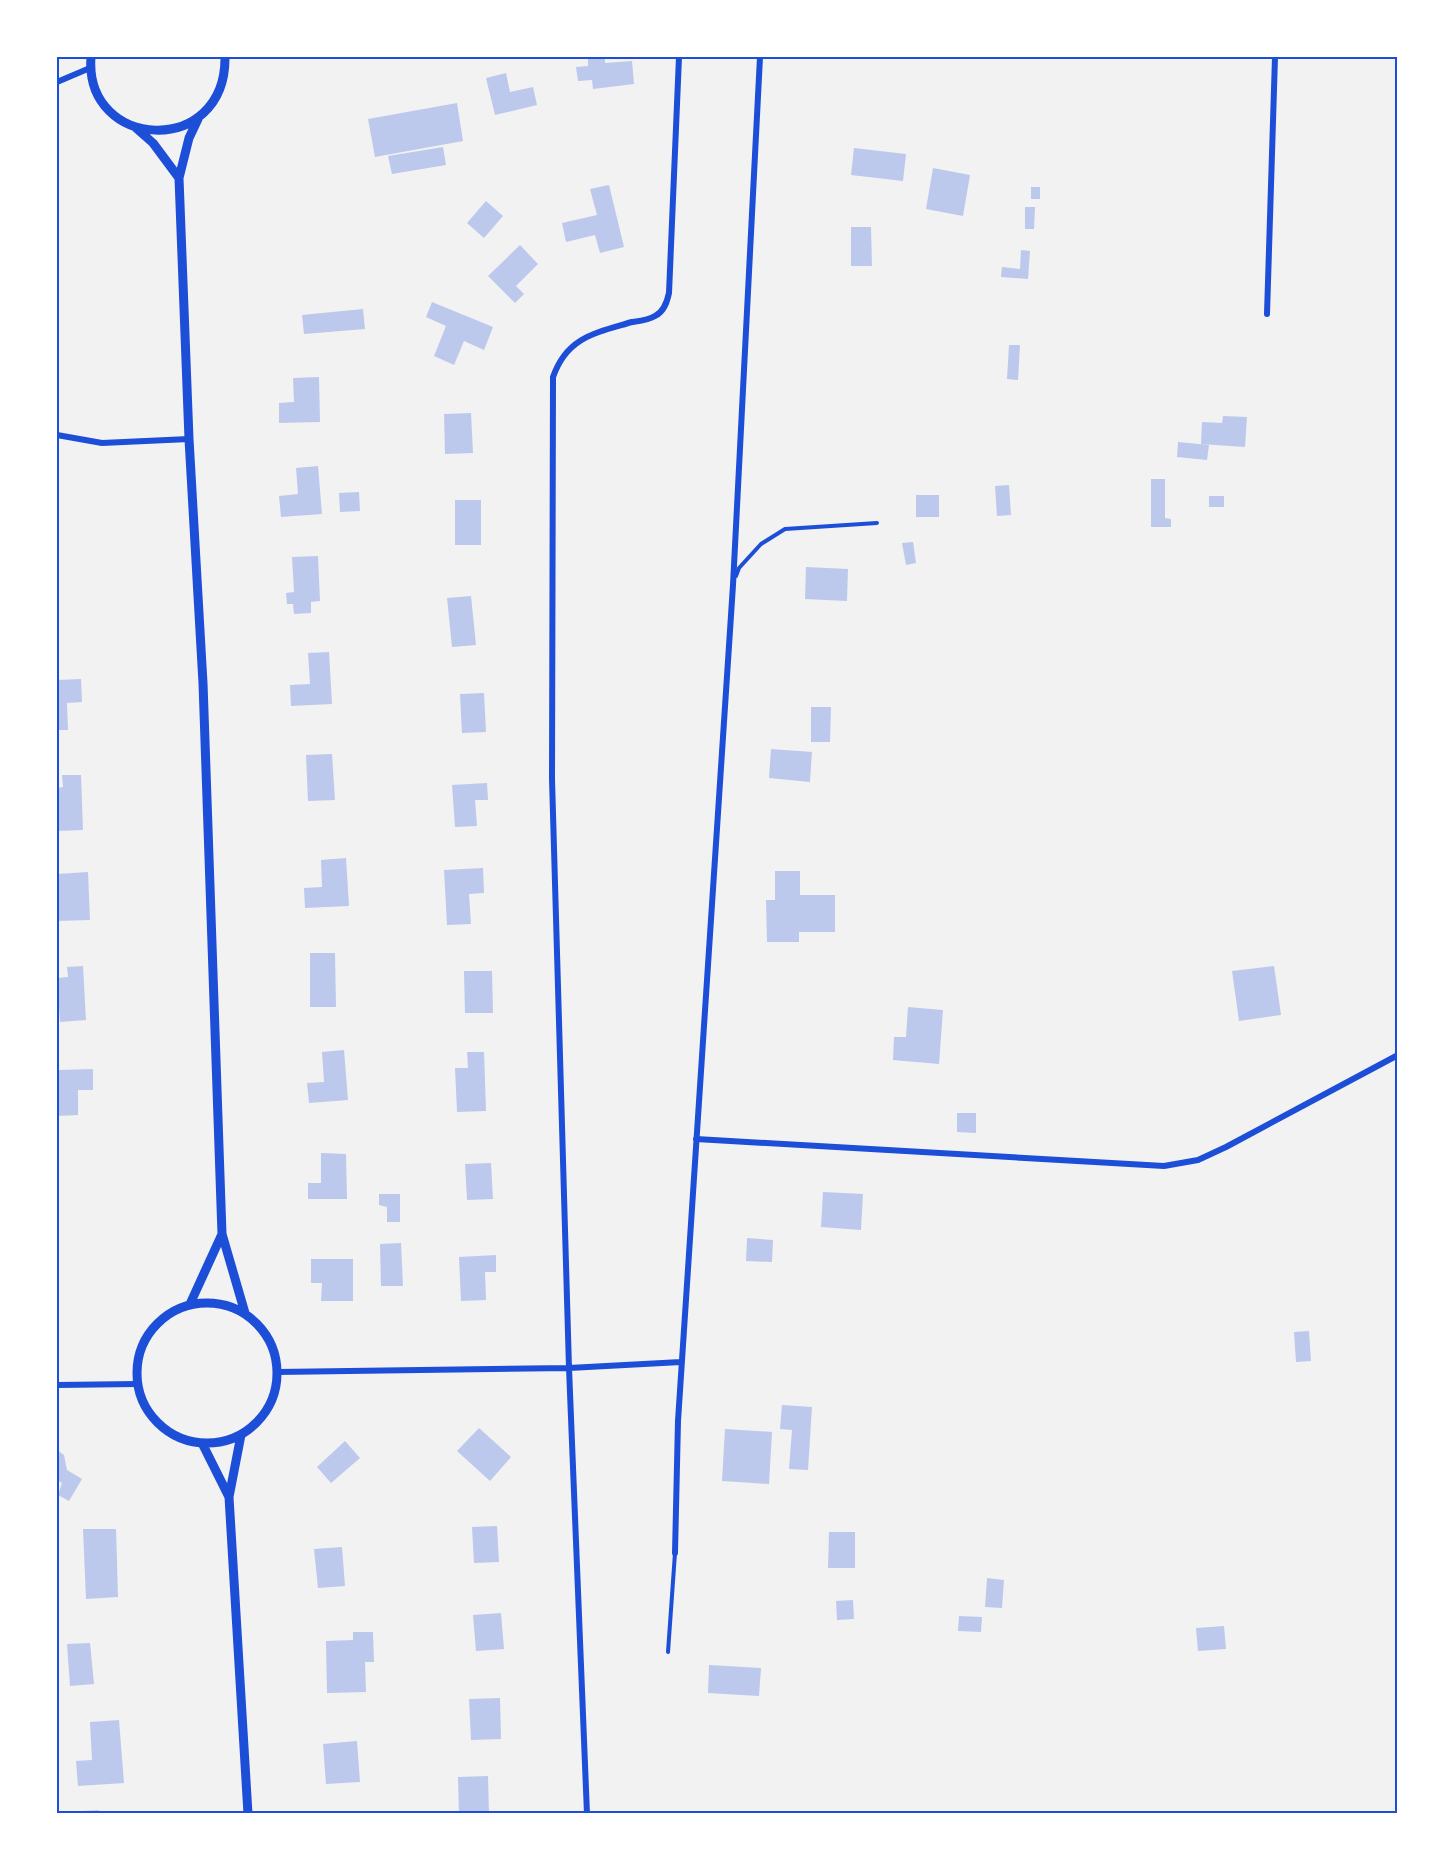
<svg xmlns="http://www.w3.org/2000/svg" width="1455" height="1871" viewBox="0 0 1455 1871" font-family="'Open Sans',sans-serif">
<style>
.building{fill:#bdc9ec}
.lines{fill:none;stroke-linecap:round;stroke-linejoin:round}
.service{stroke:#1d4ed8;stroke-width:4}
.minor{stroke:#1d4ed8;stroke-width:6}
.tertiary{stroke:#1d4ed8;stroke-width:9}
.neatline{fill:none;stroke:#1d4ed8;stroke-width:2}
</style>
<rect width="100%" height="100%" fill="#f2f2f2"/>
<!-- building -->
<path class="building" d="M588,57H605V63L632,61L634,84L593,89L592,80L578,81L576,67L588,66Z
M506,73L510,92L533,87L537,105L495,115L486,78Z
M457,103L463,141L375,157L368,119Z
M443,147L446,165L392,174L388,156Z
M854,148L906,154L903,181L851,175Z
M933,168L970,175L963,216L926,209Z
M609,185L624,247L600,253L595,235L566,242L562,223L597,215L590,189Z
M1031,187H1040V199H1031Z
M486,201L503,216L484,238L467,223Z
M1025,207H1035L1034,229H1025Z
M851,227H871L872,266H851Z
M520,245L538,264L516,286L524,294L515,303L488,276Z
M1021,250L1030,251L1028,279L1001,277L1002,267L1020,269Z
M432,302L493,327L484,350L464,341L454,365L434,356L446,326L426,317Z
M363,309L365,329L304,334L302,315Z
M1009,345H1020L1018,380L1007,379Z
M319,377L320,422L279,423V403L294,402L293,378Z
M471,413L473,453L445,454L444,414Z
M1223,416L1247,417L1245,447L1201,444L1202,422L1222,423Z
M1178,442L1209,445L1207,460L1177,457Z
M318,466L322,514L281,517L279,496L298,494L296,468Z
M1151,479H1165V518L1171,519V527H1151Z
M1009,485L1011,515L997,516L995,486Z
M359,492L360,511L340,512L339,493Z
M916,495H939V517H916Z
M1209,496H1224V507H1209Z
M455,500H481V545H455Z
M913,542L916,563L906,565L902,543Z
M318,556L320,601L311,602V613L294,614L293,604H287L286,593L294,592L292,557Z
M806,567L848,569L847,601L805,599Z
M471,596L476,645L452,647L447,598Z
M329,652L332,704L291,706L290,685L310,684L308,653Z
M81,679L82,702L67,703L68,730H57V680Z
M484,693L486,732L462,733L460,694Z
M811,707H831L830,742H811Z
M771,749L812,752L810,782L769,778Z
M332,754L335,800L308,801L306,755Z
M62,775H81L83,830L57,831V788L63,787Z
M487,783L488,800H475L477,826L455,827L452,785Z
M346,858L349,906L305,908L304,888L322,887L321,860Z
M483,868L484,893L469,894L471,924L447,925L444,870Z
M775,871H800V895H835V932H799V942H767L766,900H775Z
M88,872L90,920L57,921V874Z
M310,953H335L336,1007H310Z
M83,966L86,1020L60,1022L57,978L68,977L67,967Z
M1274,966L1281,1015L1239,1021L1232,971Z
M464,971H492L493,1013H465Z
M908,1007L943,1010L939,1064L893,1060L894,1037H906Z
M344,1050L348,1100L309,1103L307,1083L324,1082L322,1052Z
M467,1052H484L486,1111L457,1112L455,1068H468Z
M93,1069V1090H78V1115L57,1116V1070Z
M957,1113H976V1133L957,1132Z
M321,1153L346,1154L347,1199H308V1183H321Z
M491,1163L493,1199L467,1200L465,1164Z
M823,1192L863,1194L861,1230L821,1227Z
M379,1194H400V1222H387V1207L379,1205Z
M747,1238L773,1240L772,1262L746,1261Z
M401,1243L403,1286H381L380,1244Z
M496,1255V1272H485L486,1300L461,1301L459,1257Z
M311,1259H353V1301H321L322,1283H311Z
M1309,1331L1311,1361L1296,1362L1294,1332Z
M782,1405L812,1407L808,1470L789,1469L792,1430L780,1429Z
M479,1428L511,1457L490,1481L457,1451Z
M725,1429L772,1432L769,1484L722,1481Z
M345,1441L360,1458L331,1483L317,1467Z
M57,1450L64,1455L67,1470L82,1479L69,1501L58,1495L62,1483L57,1480Z
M497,1526L499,1562L474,1563L472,1527Z
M83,1529H116L118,1597L86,1599Z
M829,1532H855V1568H828Z
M342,1547L345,1586L318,1588L314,1549Z
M987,1578L1004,1580L1002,1608L985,1607Z
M853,1600L854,1619L837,1620L836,1601Z
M501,1613L504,1649L476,1651L473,1615Z
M959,1616L982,1617L981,1632L958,1631Z
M1224,1626L1226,1649L1198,1651L1196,1628Z
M353,1632H373L374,1662H365L366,1692L327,1693L326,1641L353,1640Z
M90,1643L94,1684L70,1686L67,1644Z
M709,1665L761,1668L759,1696L708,1693Z
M500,1698L501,1739L471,1740L469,1699Z
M119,1720L124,1783L78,1786L76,1761L92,1760L90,1722Z
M357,1741L360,1782L326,1784L323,1744Z
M488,1776L489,1814H459L458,1777Z
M99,1810V1814H66V1812Z"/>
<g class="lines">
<!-- service -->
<path class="service" d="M736,576L739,568L761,544L785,529L877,523
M668,1652L675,1553"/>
<!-- minor -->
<path class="minor" d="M57,82L90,68
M1267,314L1275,57
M57,435L102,443L189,439
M696,1139L1164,1166L1198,1160L1226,1147L1398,1055
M277,1372L569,1368L681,1362
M57,1385L137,1384
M675,1553L678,1421L733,585L760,57
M587,1814L569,1368L552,779L553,377C567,337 595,333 632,322C639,321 649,320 655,316C664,312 667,302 669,293L679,57"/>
<!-- tertiary -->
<path class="tertiary" d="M91,57C84,151 226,158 225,57
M198,119L189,138L179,178L189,439L203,683L222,1234L245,1313
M136,128L153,143L179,178
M137 1373a70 70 0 1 1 140 0a70 70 0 1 1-140 0Z
M190,1304L222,1234
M241,1435L229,1497L248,1814
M202,1443L229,1497"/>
</g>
<!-- border -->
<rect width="1455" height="1871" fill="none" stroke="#ffffff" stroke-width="117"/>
<rect x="58" y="58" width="1338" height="1754" class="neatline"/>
</svg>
